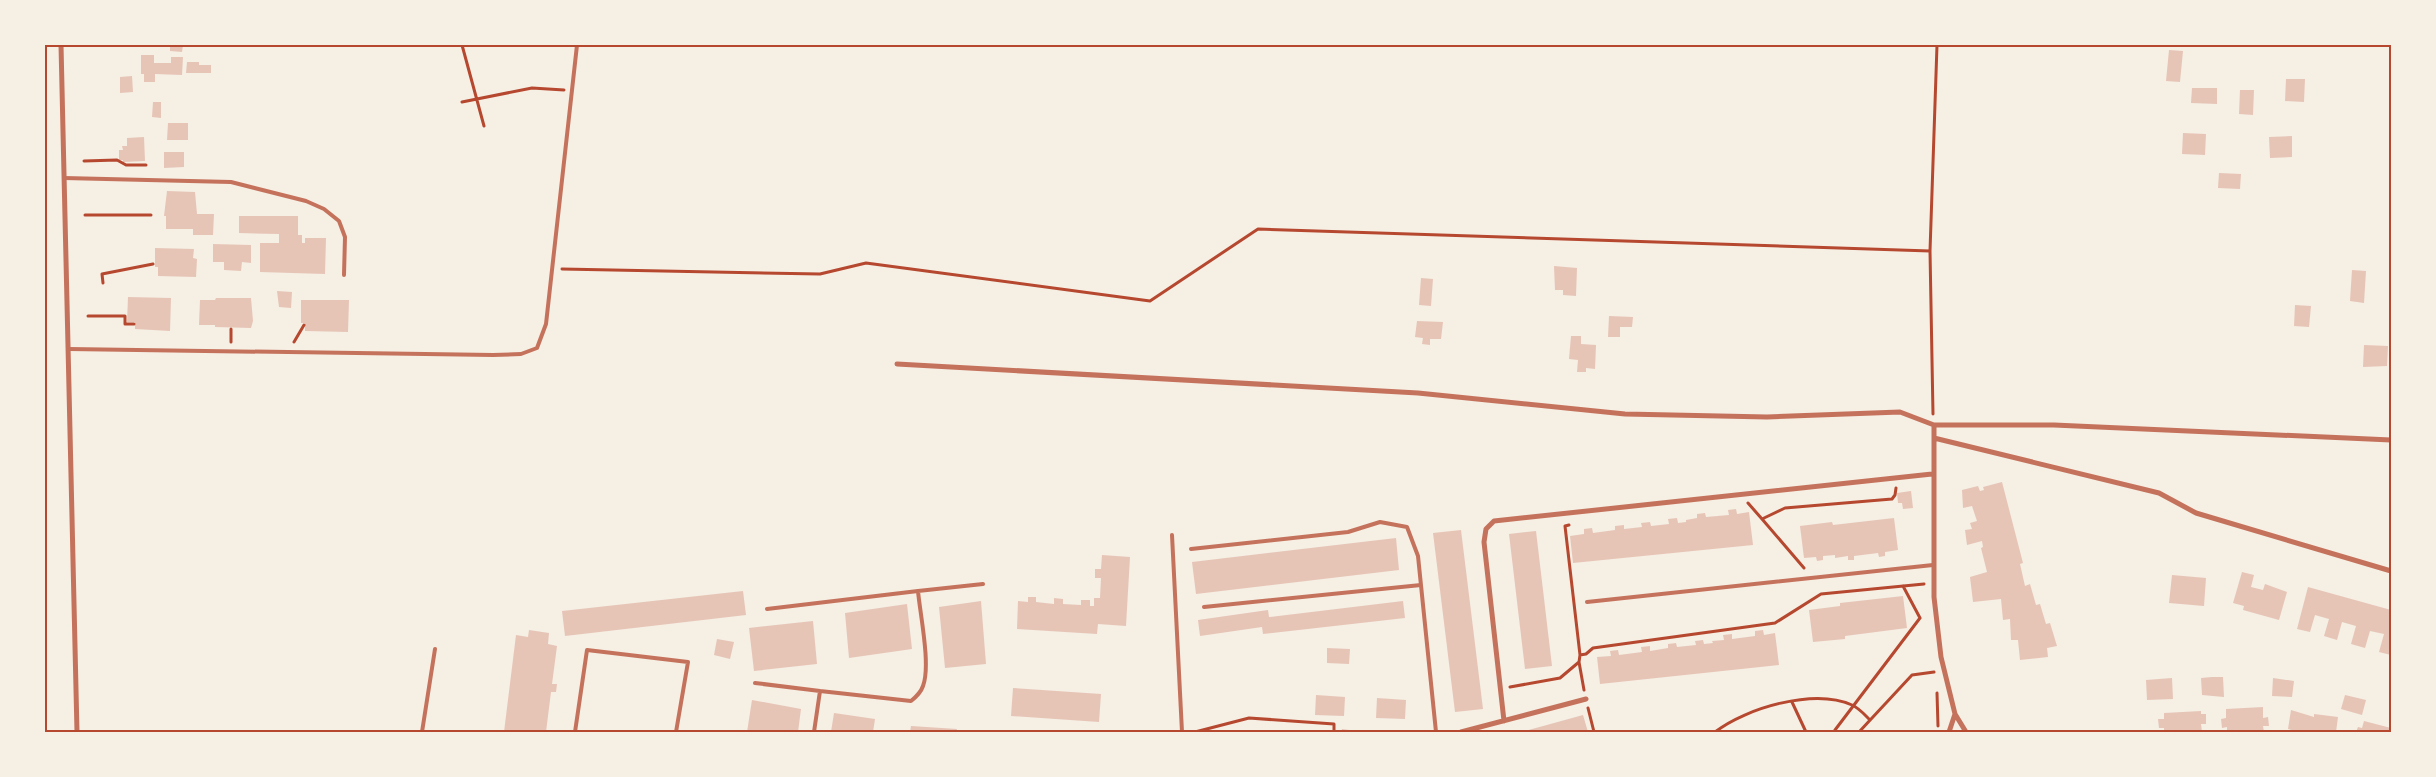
<svg xmlns="http://www.w3.org/2000/svg" width="2436" height="777" viewBox="0 0 2436 777" font-family="'IBM Plex Sans',sans-serif">
<style>
.building{fill:#e6c5b7}
.lines{fill:none;stroke-linecap:round;stroke-linejoin:round}
.path{stroke:#b5482f;stroke-width:3}
.service{stroke:#c5725c;stroke-width:4}
.minor{stroke:#c5725c;stroke-width:5}
.neatline{fill:none;stroke:#b5482f;stroke-width:2}
</style>
<rect width="100%" height="100%" fill="#f6efe4"/>
<!-- building -->
<path class="building" d="M170,45H183L182,52L170,51Z
M2169,50L2183,51L2180,82L2166,81Z
M141,55H154V63H171V57H183L182,75L155,74V82H144V74H141Z
M187,62H199V65H211V73H186Z
M132,76L133,92L120,93V77Z
M2286,79H2305L2304,102L2285,101Z
M2192,88H2217V104L2191,103Z
M2240,90H2254L2253,115L2239,114Z
M153,102H161V118L152,117Z
M168,123H188V140H167Z
M2183,133L2206,134L2205,155L2182,154Z
M2292,136V157L2270,158L2269,137Z
M144,137L145,161L123,162V160H119V150H123L122,146H127V138Z
M164,152H184V167L164,168Z
M2219,173L2241,174L2240,189L2218,188Z
M167,191L195,192L197,214H214L213,235H193V229H166V216H164Z
M239,216H298V235H302V243H305V238H326L325,274L260,272V243H279V234L239,233Z
M213,244L251,245V263L242,262L241,271L224,270V262H213Z
M155,248L194,249L193,258L197,259L196,277L158,276V267H155Z
M1554,266L1577,268L1576,296L1563,295V290H1555Z
M2352,270L2366,271L2364,303L2350,301Z
M1421,278L1433,279L1431,306L1419,305Z
M277,291L292,292L291,308L279,307Z
M128,297L171,298L170,331L135,329V322H127Z
M216,298H251L253,321L251,328L215,327V325H199L200,300H215Z
M301,300H349L348,332L305,331V323H301Z
M2295,305L2311,306L2309,327L2294,326Z
M1609,316L1633,317L1632,327H1620V337H1608Z
M1417,321L1443,322L1441,339H1430V345L1422,344L1423,338L1415,337Z
M1571,336H1581V344L1596,345L1595,369L1586,368V372H1577L1578,360L1569,359Z
M2364,345L2388,346L2387,366L2363,367Z
M2002,482L2023,563L2020,564L2025,586L2030,584L2036,605L2040,604L2046,624L2050,623L2057,646L2047,648L2048,657L2020,660L2018,640H2011L2010,619L2003,620L2001,599L1973,602L1970,577L1987,572L1981,548L1983,547L1982,541L1967,545L1965,530L1972,529L1970,523L1977,521L1972,506L1963,508L1962,490L1978,486L1980,491L1984,490L1983,487Z
M1911,491L1913,508L1903,509L1902,503H1898L1897,493Z
M1736,509L1737,514L1749,512L1753,545L1573,563L1570,536L1584,534V529L1592,528L1593,533L1615,530V526L1624,525V529L1642,527L1641,523L1650,522L1651,526L1669,524L1668,519L1677,518L1678,523L1686,522V520L1697,518V514L1705,513L1706,517L1729,515L1728,510Z
M1894,518L1898,550L1885,552V556L1879,557L1878,553L1854,556V560H1848V556L1835,558V555L1823,556V560L1817,561L1816,557L1804,558L1800,526L1832,522L1833,525Z
M1461,530L1483,709L1455,712L1433,533Z
M1536,531L1552,666L1525,669L1509,534Z
M1396,538L1399,570L1196,594L1192,562Z
M1102,555L1130,557L1126,626L1098,624L1097,634L1017,629L1018,601L1028,602V597H1036V602L1054,604V598L1063,599V604L1081,605V600H1090V606H1094V598H1100L1101,578H1095V569H1101Z
M2242,572L2254,575L2251,587L2263,590L2265,584L2287,592L2279,620L2243,610L2244,606L2233,603Z
M2172,575L2206,578L2204,606L2169,603Z
M2308,587L2391,610V655L2379,652L2384,634L2370,631L2365,648L2351,644L2356,626L2342,622L2337,640L2324,636L2329,619L2315,615L2310,632L2297,629Z
M743,591L746,615L565,636L562,611Z
M1903,596L1907,628L1845,636V639L1813,642L1809,610L1840,606V603Z
M981,601L986,664L945,668L939,607Z
M1403,601L1405,618L1263,634L1262,627L1200,636L1198,620L1268,610L1269,617Z
M907,604L912,649L849,658L845,613Z
M813,621L817,664L754,671L749,628Z
M529,630L549,633L548,644L557,646L552,684H557L556,692H551L546,732H504L516,635L528,637Z
M1763,630L1764,635L1775,633L1779,665L1600,684L1597,657L1611,656L1610,651L1618,650L1619,655L1642,652L1641,647L1650,646V651L1668,648V644L1676,643L1677,647L1696,645L1695,641L1703,640L1704,644L1713,643L1712,641L1724,640L1723,635L1732,634V639L1755,636V631Z
M717,639L734,642L730,659L714,655Z
M1327,648L1350,649L1349,664L1327,663Z
M2212,677H2223L2224,697L2202,695L2201,678Z
M2172,678L2173,699L2147,700L2146,680Z
M2273,678L2294,681L2292,697L2272,696Z
M1013,688L1101,694L1099,722L1011,716Z
M1316,695L1345,697L1344,716L1315,715Z
M2345,695L2366,700L2362,715L2341,709Z
M1377,698L1406,700L1405,719L1376,718Z
M752,700L801,709L798,732H747Z
M2263,707V718L2268,717L2269,726H2263L2264,732H2227V727L2222,728L2221,719L2226,718V709Z
M2291,710L2314,717V714L2338,717L2336,732H2299L2288,729Z
M2201,711V714H2206V724H2201L2202,732H2164V728H2159L2158,719H2164V713Z
M834,713L875,719L873,732H831Z
M1583,715L1588,732H1525V731Z
M2364,721L2391,728V732H2356L2358,727L2362,728Z
M911,726L957,729L956,732H910Z
M1342,729L1357,731V732H1341Z"/>
<g class="lines">
<!-- path -->
<path class="path" d="M462,45L484,126
M462,102L532,88L564,90
M84,161L117,160L126,165H146
M85,215H151
M562,269L820,274L866,263L1150,301L1258,229L1930,251
M103,283L102,274L153,264
M88,316H125V324H134
M231,329V342
M294,342L304,325
M1933,414L1930,251L1937,45
M1748,503L1762,519L1785,508L1892,499L1895,495L1896,488
M1762,519L1804,568
M1569,525L1565,526L1580,655L1586,654L1593,648L1775,623L1821,594L1924,584
M1903,586L1920,618
M1579,662L1584,690
M1510,687L1560,678L1579,662L1580,655
M1937,693L1938,726
M1792,702L1806,732
M1588,708L1594,732
M1835,730L1920,618
M1195,732L1249,718L1334,724V732
M1715,732C1746,708 1814,688 1852,705C1859,708 1865,715 1870,720
M1859,732L1912,675L1934,672"/>
<!-- service -->
<path class="service" d="M64,178L231,182L306,201L324,209L339,221L345,237L344,275
M69,349L493,355L521,354L537,348L546,324L577,45
M1172,535L1182,732
M1191,549L1348,532L1380,522L1407,527L1418,556L1436,732
M918,591L983,584
M1587,602L1933,565
M1204,607L1421,585
M767,609L918,591C920,614 931,665 923,686C921,692 916,697 911,701L820,691L814,732
M755,683L820,691
M422,732L435,649
M575,732L587,650L688,662L676,732"/>
<!-- minor -->
<path class="minor" d="M61,45L77,732
M897,364L1418,393L1625,414L1767,417L1900,412L1934,425H2054L2391,440
M1934,425V597L1941,657L1955,714L1949,732
M1934,438L2159,493L2196,513L2391,571
M1955,714L1966,732
M1504,721L1484,542L1486,529L1494,521L1932,474
M1461,732L1586,699"/>
</g>
<!-- border -->
<rect width="2436" height="777" fill="none" stroke="#f6efe4" stroke-width="92"/>
<rect x="46" y="46" width="2344" height="685" class="neatline"/>
</svg>
